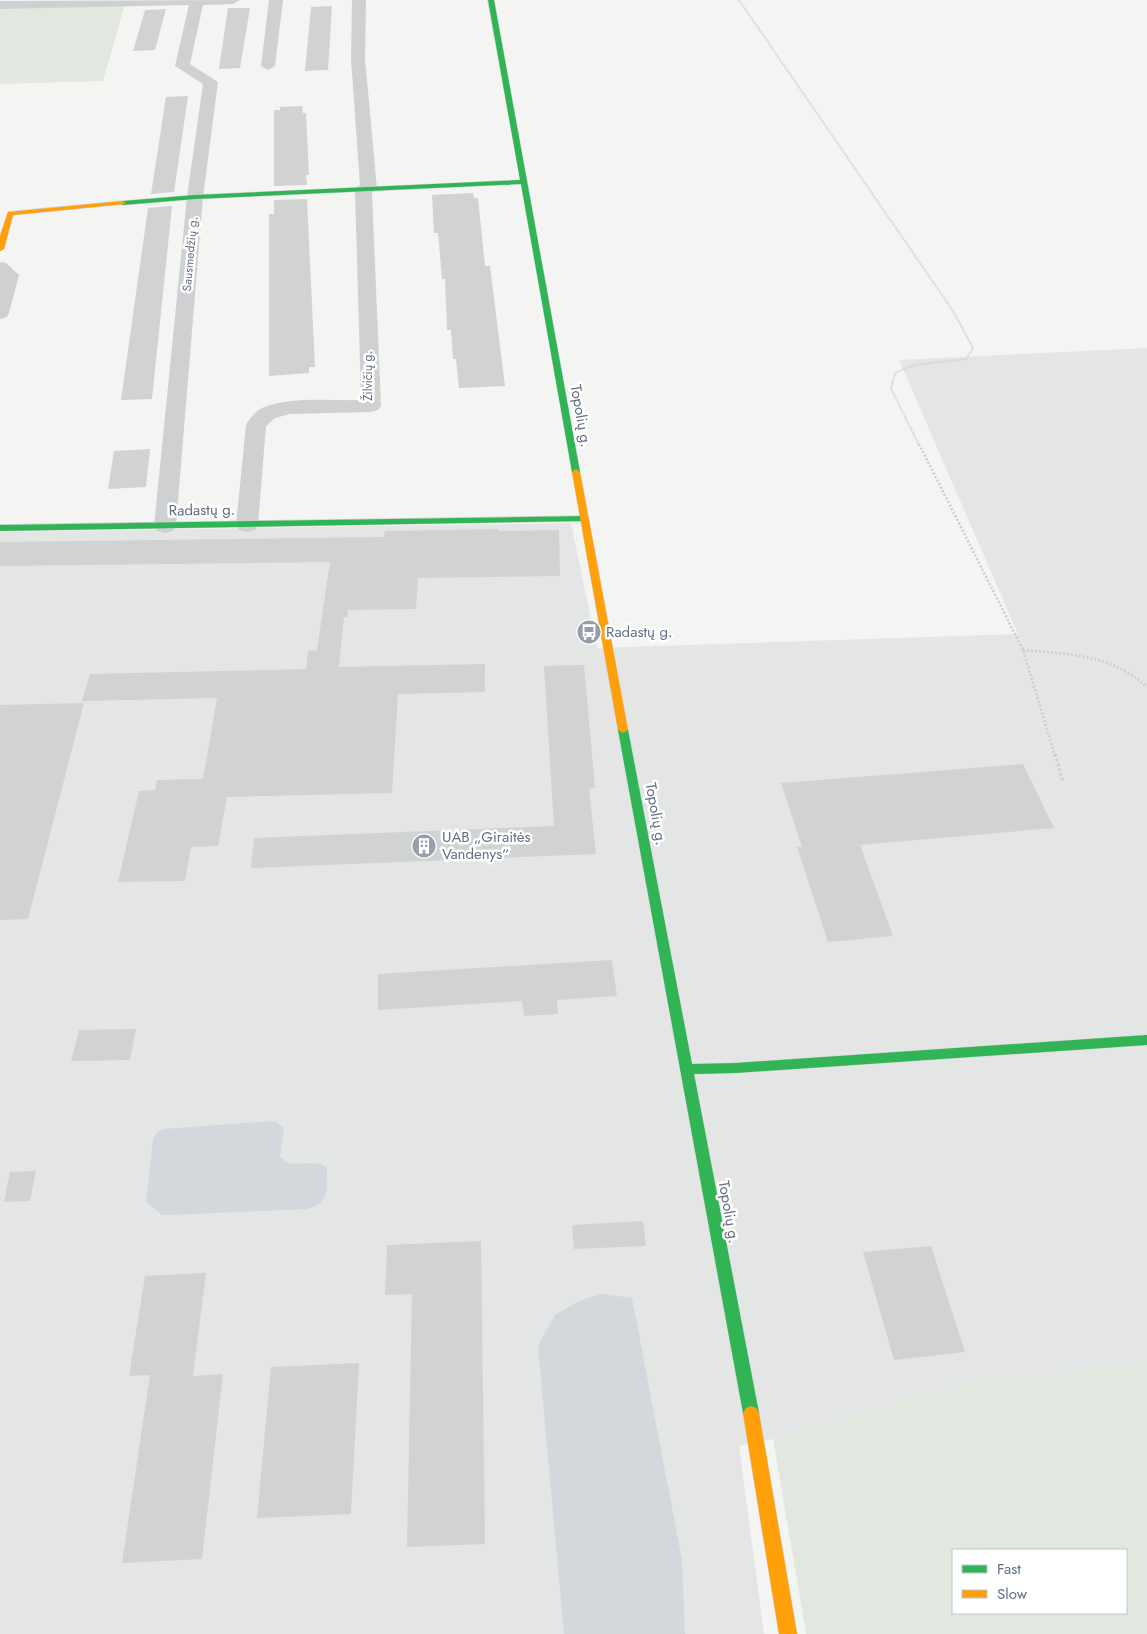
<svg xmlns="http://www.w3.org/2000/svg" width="1147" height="1634" viewBox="0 0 1147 1634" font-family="Jost,sans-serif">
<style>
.built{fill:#e4e5e5}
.green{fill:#e2e8e0;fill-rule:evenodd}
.water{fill:#d2d8dc}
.building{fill:#d1d3d3}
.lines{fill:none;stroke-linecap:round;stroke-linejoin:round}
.fast-casing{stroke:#d1d3d3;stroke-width:1}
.slow-casing{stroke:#d1d3d3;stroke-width:1}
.path-far2{stroke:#cdcdcd;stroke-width:2;stroke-dasharray:1 1;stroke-linecap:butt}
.path-far1{stroke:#cdcdcd;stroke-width:2.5;stroke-dasharray:2 2;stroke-linecap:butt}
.path{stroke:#cdcdcd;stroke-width:3;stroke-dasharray:2.5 2.5;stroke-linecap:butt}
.street{fill:#cfd0d1;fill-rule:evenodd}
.fast{fill:#30b455;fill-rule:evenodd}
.slow{fill:#ff9f0a;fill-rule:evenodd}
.labels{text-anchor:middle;stroke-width:5;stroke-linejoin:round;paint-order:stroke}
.far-street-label{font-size:12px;fill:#626f85;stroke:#fff}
.street-label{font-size:15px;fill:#626f85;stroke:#fff}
.poi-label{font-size:15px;fill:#626f85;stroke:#fff;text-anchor:start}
</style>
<rect width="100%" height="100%" fill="#f4f5f2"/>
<!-- built -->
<path class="built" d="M1147,348V1363L975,1381L773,1439L739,1446L764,1634H0V532L571,523L597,648L1018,634L899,360Z"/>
<!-- green -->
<path class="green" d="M125,4L103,81L0,84V8Z
M1147,1363V1634H806L773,1439L975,1381ZM953,1550H1126V1613H953Z"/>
<!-- water -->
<path class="water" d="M275,1121L284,1128L280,1156C290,1172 314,1156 327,1168C326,1189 331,1202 307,1209L171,1215H162L146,1202L153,1140L157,1132L163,1129Z
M602,1294L632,1298L682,1560L685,1634H564L538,1346L555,1315L581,1300Z"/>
<!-- building -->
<path class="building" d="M332,6L328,70L305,71L311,7Z
M228,8H250L240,68L219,69Z
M166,9L155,50L133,51L145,10Z
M188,96L174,192L151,194L166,97Z
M302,106L303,113H306L309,175H306L307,185L274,186V110H280V107Z
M473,193L474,198H478L485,266H490L505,386L459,388L456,359H453L451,330H447L445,279H442L438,233H434L432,195Z
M307,199L315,367H309V373L269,376V214H274V200Z
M172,206L152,399L121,400L148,208Z
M150,449L146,487L108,489L114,451Z
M498,529V531L559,530L560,576L418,578L416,609L348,610L347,617H344L339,667L485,664V692L398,694L392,793L227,797L218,846L191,847L185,881L118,882L139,791L155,790L157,780L203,779L217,698L82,701L90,674L306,669L308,651L317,650L330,562L0,566V542L384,537L385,531Z
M584,665L595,788L589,789L596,854L251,868L254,838L554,826L544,666Z
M84,703L28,919L0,920V705Z
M1023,764L1054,828L860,845L893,936L828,942L797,847H802L781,783Z
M612,960L617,996L557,1000L558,1014L524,1016L522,1001L378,1010V974Z
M136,1029L130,1060L71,1061L79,1030Z
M36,1171L30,1201L4,1202L10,1172Z
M643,1221L646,1246L574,1249L572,1225Z
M481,1241L485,1544L407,1547L412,1294L385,1295L387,1245Z
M931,1246L965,1352L894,1360L863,1252Z
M206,1273L193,1376L223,1374L202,1559L122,1563L150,1375L129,1376L145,1276Z
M359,1363L351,1514L257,1518L271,1367Z"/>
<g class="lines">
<defs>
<path id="fast" d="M488,0H494L580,472L576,475L572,472L521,184L195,199L123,205L120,203L123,201L195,195L520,180Z
M584,516L589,519L587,521L0,531V525Z
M623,727L628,730L692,1064L736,1063L1147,1035V1045L736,1073L694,1074L759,1413L756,1418L751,1420L746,1418L743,1413L618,730Z"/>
<path id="slow" d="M123,201L125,202V204L13,215L4,249L0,251V236L8,212Z
M576,469L580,472L628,730L623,733L618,730L572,472Z
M751,1406L756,1408L759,1413L797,1634H779L743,1413L746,1408Z"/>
</defs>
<!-- fast casing -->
<use href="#fast" class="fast-casing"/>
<!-- slow casing -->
<use href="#slow" class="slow-casing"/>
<!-- path-far2 -->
<path class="path-far2" d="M739,0L953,311L973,348L966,359L914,365L895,373L891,389L919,445"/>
<!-- path-far1 -->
<path class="path-far1" d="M919,444L1023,650L1055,756
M1023,650C1068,654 1112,654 1147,687"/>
<!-- path -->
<path class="path" d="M1055,754L1063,782"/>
<!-- street -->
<path class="street" d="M240,0L233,4L203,5L190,64L218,82L203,197L176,526L173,531L165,533L157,531L154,526L187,197L203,84L175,66L189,5L0,9V1Z
M269,0H283L275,66L268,70L261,66Z
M352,0H366L365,59L377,189L372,193L381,406L378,410L371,412L290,414L275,418L266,426L258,525L255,530L247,532L239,530L236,525L246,425C249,419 256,411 262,408C291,396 330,401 361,400L355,189L360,185L351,59Z
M0,262L6,263L19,275L9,313L7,317L0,319Z"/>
<!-- fast -->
<use href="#fast" class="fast"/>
<!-- slow -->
<use href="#slow" class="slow"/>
</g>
<!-- icons -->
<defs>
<symbol id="bus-disc" viewBox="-11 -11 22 22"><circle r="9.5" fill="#959eab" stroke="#fff"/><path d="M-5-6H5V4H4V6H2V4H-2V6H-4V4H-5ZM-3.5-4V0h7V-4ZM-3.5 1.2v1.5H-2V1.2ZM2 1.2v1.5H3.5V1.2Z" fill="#fff"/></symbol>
<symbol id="building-disc" viewBox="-11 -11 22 22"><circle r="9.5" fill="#959eab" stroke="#fff"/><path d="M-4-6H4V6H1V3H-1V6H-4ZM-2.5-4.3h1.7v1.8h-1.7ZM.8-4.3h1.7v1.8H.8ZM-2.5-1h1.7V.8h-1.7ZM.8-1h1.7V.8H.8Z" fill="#fff"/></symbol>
</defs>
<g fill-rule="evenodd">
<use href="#bus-disc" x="575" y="618" width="28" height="28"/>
<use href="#building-disc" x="410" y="832" width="28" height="28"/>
</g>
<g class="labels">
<!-- far-street labels -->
<g class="far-street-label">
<text transform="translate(190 254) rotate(-85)" y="4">Sausmedžių g.</text>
<text transform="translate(368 376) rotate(-90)" y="4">Žilvičių g.</text>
</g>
<!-- street labels -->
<g class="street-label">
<text transform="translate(581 416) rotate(80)" y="5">Topolių g.</text>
<text transform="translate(202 510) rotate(-1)" y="5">Radastų g.</text>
<text transform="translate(656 814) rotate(80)" y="5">Topolių g.</text>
<text transform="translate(729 1212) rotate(80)" y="5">Topolių g.</text>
</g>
<!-- poi labels -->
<g class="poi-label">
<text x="606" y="637">Radastų g.</text>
<text x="442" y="842">UAB „Giraitės<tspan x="442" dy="17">Vandenys“</tspan></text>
</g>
</g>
<!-- legend -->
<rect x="952" y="1549" width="175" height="65" fill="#ffffff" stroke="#c0c5ce"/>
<rect x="962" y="1565" width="25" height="8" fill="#30b455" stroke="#c0c5ce"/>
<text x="997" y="1574" font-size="15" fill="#626f85">Fast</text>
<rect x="962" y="1590" width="25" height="8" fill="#ff9f0a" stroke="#c0c5ce"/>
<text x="997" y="1599" font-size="15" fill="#626f85">Slow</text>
</svg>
